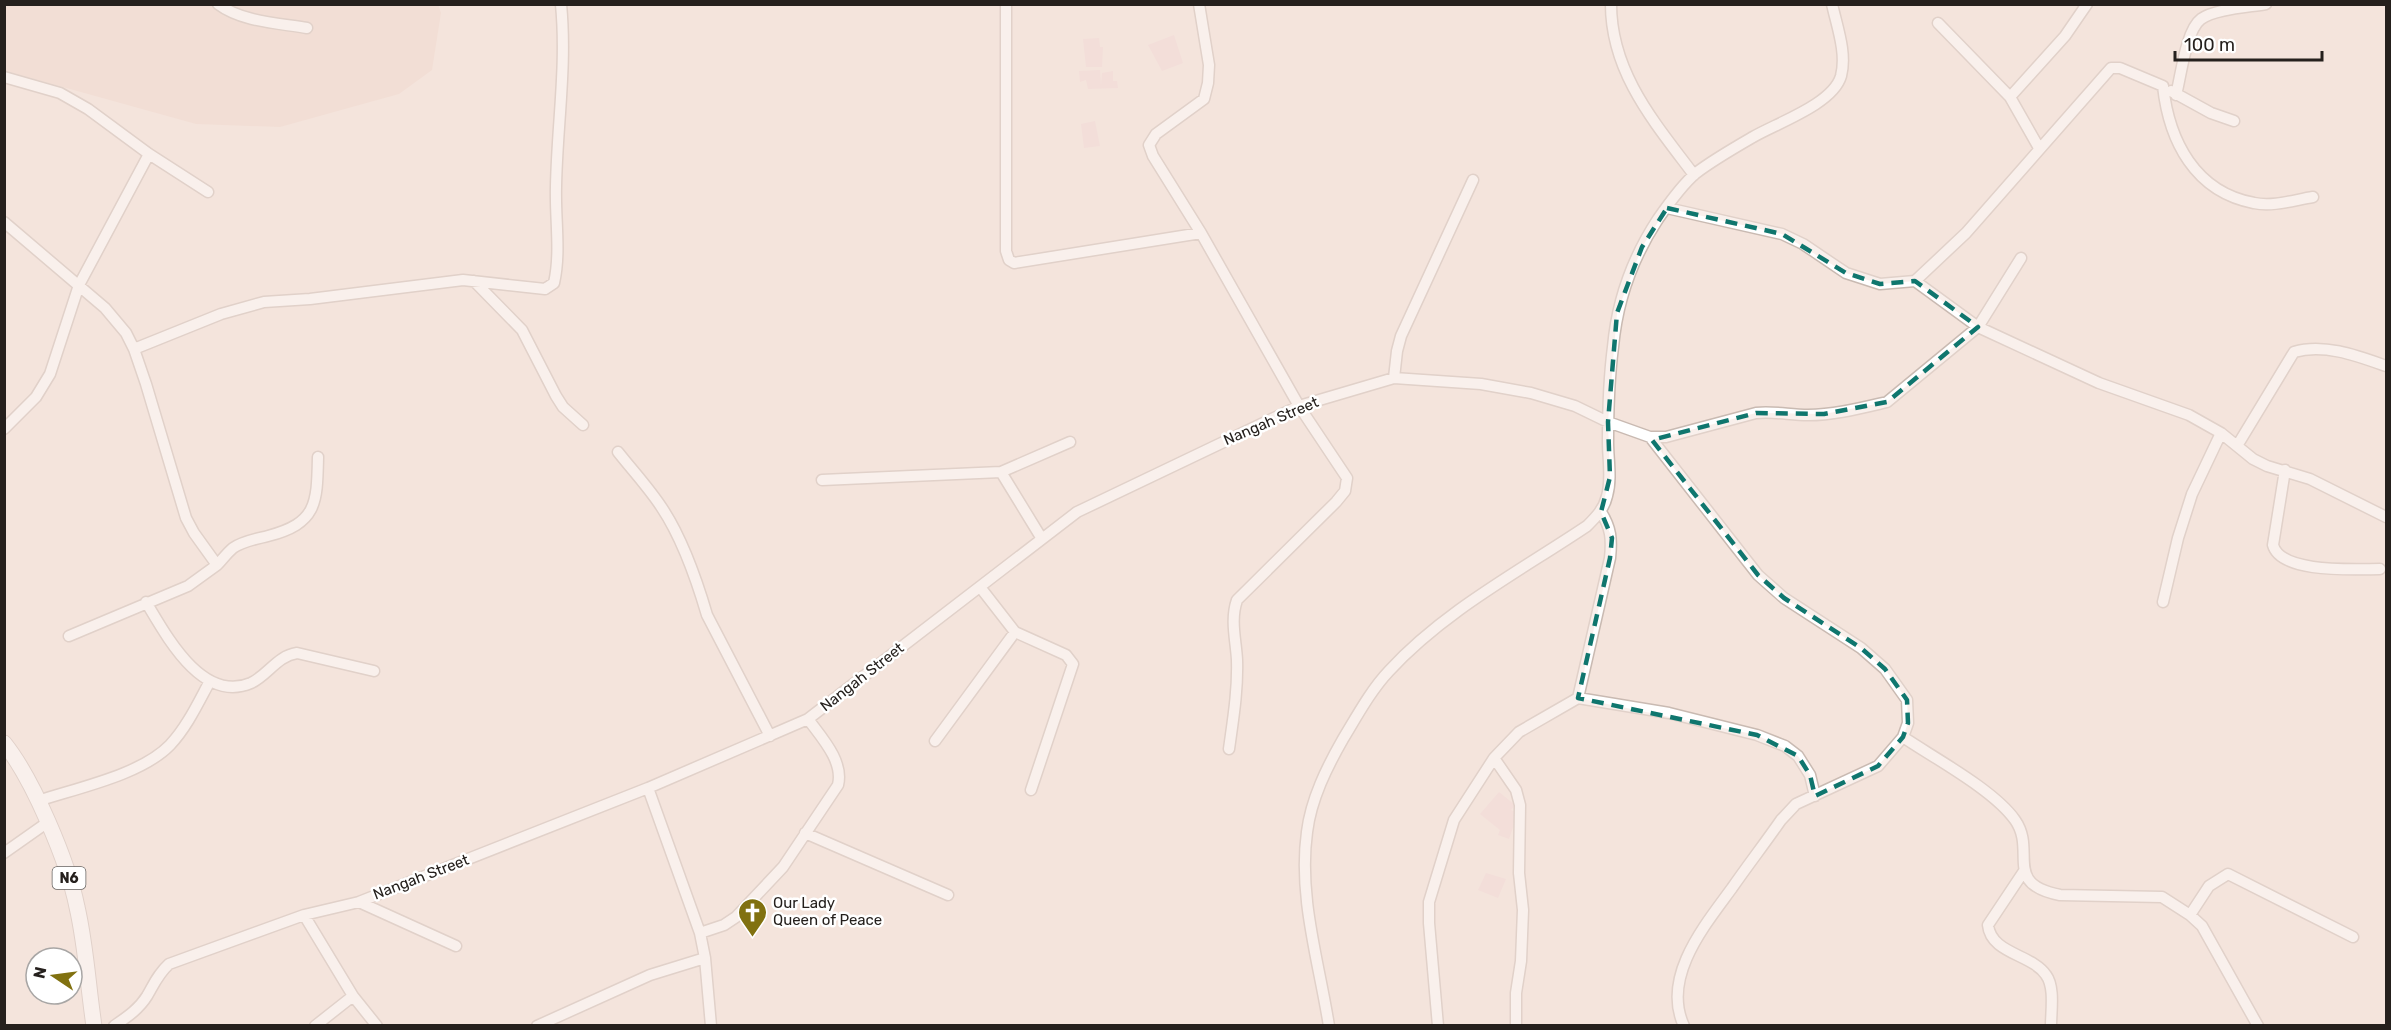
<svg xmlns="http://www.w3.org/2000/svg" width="2391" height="1030" viewBox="0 0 2391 1030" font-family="Rubik,sans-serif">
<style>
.commercial{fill:#f1d7d6}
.built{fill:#efd8cc}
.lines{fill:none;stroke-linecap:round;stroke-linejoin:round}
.minor-casing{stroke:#c9bab2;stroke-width:13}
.highway-casing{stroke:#c9bab2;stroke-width:17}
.minor{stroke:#fff;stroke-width:10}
.highway{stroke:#fff;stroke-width:15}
.marked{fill:none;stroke:#0f766e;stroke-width:4.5;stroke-dasharray:12 8;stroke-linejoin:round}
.labels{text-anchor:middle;stroke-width:5;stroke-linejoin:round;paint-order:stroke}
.shield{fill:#fff;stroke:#666361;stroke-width:1.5}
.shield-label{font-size:14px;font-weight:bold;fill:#25201d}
.street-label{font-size:15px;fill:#25201d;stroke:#fff}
.poi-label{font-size:15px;fill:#25201d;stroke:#fff;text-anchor:start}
</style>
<rect width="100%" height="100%" fill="#f4e4dc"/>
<!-- commercial -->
<path class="commercial" d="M1174,35L1183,63L1162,71L1148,45Z
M1099,38L1100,47H1103L1102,67H1086L1083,39Z
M1100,70L1101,85L1102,73L1113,71V81H1117L1118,88L1088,89L1086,80L1080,82L1079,71Z
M1095,121L1100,146L1084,148L1081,124Z
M1499,792L1515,805L1511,810L1518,813L1509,839L1498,835L1500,830L1480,814Z
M1486,873L1506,879L1498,898L1478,890Z"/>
<!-- built -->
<path class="built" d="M438,4L441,13L432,70L399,94L280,127L196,124L5,71L4,5Z"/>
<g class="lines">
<defs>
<path id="minor" d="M218,4C242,22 278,23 307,28
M1006,4V251L1009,260L1014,263L1201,233
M1199,4L1209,65L1208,83L1204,99L1156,134L1149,145L1153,156L1201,233L1299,406L1347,478L1345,491L1336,502L1237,600C1230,620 1236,640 1237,660C1238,690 1233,720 1229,749
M1611,4C1611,73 1655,123 1694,175
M1938,23L2010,97L2039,148
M4,77L60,93L88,109L149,154L208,192
M2171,91L2211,113L2234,121
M2176,95C2181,76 2186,30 2201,19C2214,9 2249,7 2266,4
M2010,97L2065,36L2087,4
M1667,208L1782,234L1803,244L1846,273L1880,284L1915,281L1966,233L2111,68H2120L2163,86C2169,141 2195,192 2254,203C2273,207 2294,200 2313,197
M4,222L105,308L126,333L134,349L146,384L186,518L194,533L217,565C222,560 227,553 233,548C243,541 256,539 268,536C317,523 317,504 318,457
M474,281L522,330L556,396L563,407L583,425
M1915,281L1978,327L2099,383L2189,415L2221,433L2253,459L2267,466L2310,479L2386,517
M134,349L221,314L264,302L310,299L463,280L545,289L554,283C561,252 555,219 556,187C557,126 567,66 561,4
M1394,378L1397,351L1401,336L1473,180
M4,429L36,397L50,374L79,285L149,154
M1650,437L1758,575L1784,598L1861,648L1885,669L1907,700L1908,723L1903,737L1878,766L1796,804L1781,820C1765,843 1748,865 1732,888C1705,925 1661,977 1684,1026
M2237,446L2294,352C2324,343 2358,356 2386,366
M618,452C633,471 649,488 662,508C682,538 697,581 707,615L770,736
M2285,470L2273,545C2281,574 2355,569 2380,569
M1001,472L1042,539
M822,480L1001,472L1070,442
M980,587L1015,632L1066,655L1073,664L1031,790
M146,602C166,635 202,704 251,683C268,675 277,656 297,653L374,671
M2163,602L2178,538L2192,494L2221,433
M69,636L188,586L217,565
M1578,698L1610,558C1612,539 1611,528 1601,512
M1903,737C1934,758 1994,790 2015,820C2037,851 2002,884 2060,895L2162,897L2190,915L2202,926L2258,1026
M935,741L1015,632
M648,788L700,933L705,958L711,1026
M38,801C77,788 141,775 170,745C187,727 198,703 210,681
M805,833L948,895
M4,853L48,822
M2024,871L1988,925C1991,954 2032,954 2046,975C2055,987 2051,1011 2051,1026
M359,902L456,946
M304,915L353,996L377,1026
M2190,915L2209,886L2228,874L2353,937
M700,933L724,925L736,917L783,867L838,785C844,761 821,737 808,719
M114,1026C127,1017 139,1009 147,996C154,984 158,974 169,964L304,915L359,902L648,788L808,719L1077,512L1299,406L1394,378L1481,384L1531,393L1575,406L1608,422L1650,437H1666L1756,413C1774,411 1790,415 1808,415C1834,415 1861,408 1887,402L1978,327L2021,258
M315,1026L353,996
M537,1026L650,975L705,958
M1329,1026C1319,962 1298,897 1307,832C1311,799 1327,767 1343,739C1357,716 1371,690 1389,671C1444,611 1520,571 1587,526C1596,517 1604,509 1607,496C1612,479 1608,460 1608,442C1608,410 1609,378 1613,347C1617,302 1633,257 1658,219C1667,206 1684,183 1696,173C1713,160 1734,148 1753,137C1777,123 1833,104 1841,76C1847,53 1837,27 1832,4
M1438,1026L1429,923V902L1454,820L1494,758
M1516,1026V993L1521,961L1523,910L1519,873L1520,805L1516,790L1494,758L1519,732L1578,698L1669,713L1757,735L1785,746L1798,756L1810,775L1815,796"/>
<path id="highway" d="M4,743C33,779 68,862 77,907C86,946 88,986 94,1026"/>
</defs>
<!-- minor casing -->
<use href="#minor" class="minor-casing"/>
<!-- highway casing -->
<use href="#highway" class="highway-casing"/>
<!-- minor -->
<use href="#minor" class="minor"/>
<!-- highway -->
<use href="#highway" class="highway"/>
</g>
<!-- marked area -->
<path d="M0 0H2391V1030H0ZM1667,208L1782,234L1846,273L1880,284L1915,281L1978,327L1887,402L1824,414L1756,413L1652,440L1758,575L1784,598L1861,648L1885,669L1907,700L1908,723L1903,737L1878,766L1815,796L1810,775L1798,756L1757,735L1578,698L1610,558L1612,538L1601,512L1610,477L1608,422L1617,313L1642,247Z" fill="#f4e4dc" fill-opacity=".55" fill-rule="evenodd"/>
<path class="marked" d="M1667,208L1782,234L1846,273L1880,284L1915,281L1978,327L1887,402L1824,414L1756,413L1652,440L1758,575L1784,598L1861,648L1885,669L1907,700L1908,723L1903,737L1878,766L1815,796L1810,775L1798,756L1757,735L1578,698L1610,558L1612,538L1601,512L1610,477L1608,422L1617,313L1642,247Z"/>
<!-- icons -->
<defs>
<symbol id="church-pin" viewBox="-11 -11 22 30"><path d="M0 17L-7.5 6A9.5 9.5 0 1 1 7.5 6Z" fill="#817110" stroke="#fff"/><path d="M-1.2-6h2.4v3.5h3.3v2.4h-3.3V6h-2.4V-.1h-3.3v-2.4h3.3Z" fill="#fff"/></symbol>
</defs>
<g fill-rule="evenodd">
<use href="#church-pin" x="736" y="896" width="33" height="45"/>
</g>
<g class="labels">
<!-- shield labels -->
<rect class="shield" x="52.5" y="867" width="33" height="22" rx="4.5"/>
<g class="shield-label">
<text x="69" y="883">N6</text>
</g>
<!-- street labels -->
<g class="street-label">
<text transform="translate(1271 421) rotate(-23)" y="5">Nangah Street</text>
<text transform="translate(862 677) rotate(-38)" y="5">Nangah Street</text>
<text transform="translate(421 877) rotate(-21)" y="5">Nangah Street</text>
</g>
<!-- poi labels -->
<g class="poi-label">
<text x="773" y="908">Our Lady<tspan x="773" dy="17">Queen of Peace</tspan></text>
</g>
</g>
<!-- border -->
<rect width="2391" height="1030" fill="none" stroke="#25201d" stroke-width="12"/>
<!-- north arrow -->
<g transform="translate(54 976) rotate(283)"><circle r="28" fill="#ffffff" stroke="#a8a6a5" stroke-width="1.5"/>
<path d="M0-4.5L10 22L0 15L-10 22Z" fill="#817110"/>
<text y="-9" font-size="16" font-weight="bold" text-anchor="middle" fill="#25201d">N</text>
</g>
<!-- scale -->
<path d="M2175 51v9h147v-9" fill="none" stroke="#25201d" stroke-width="3"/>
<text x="2184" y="51" font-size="18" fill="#25201d" stroke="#ffffff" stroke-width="4.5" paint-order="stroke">100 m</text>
</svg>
